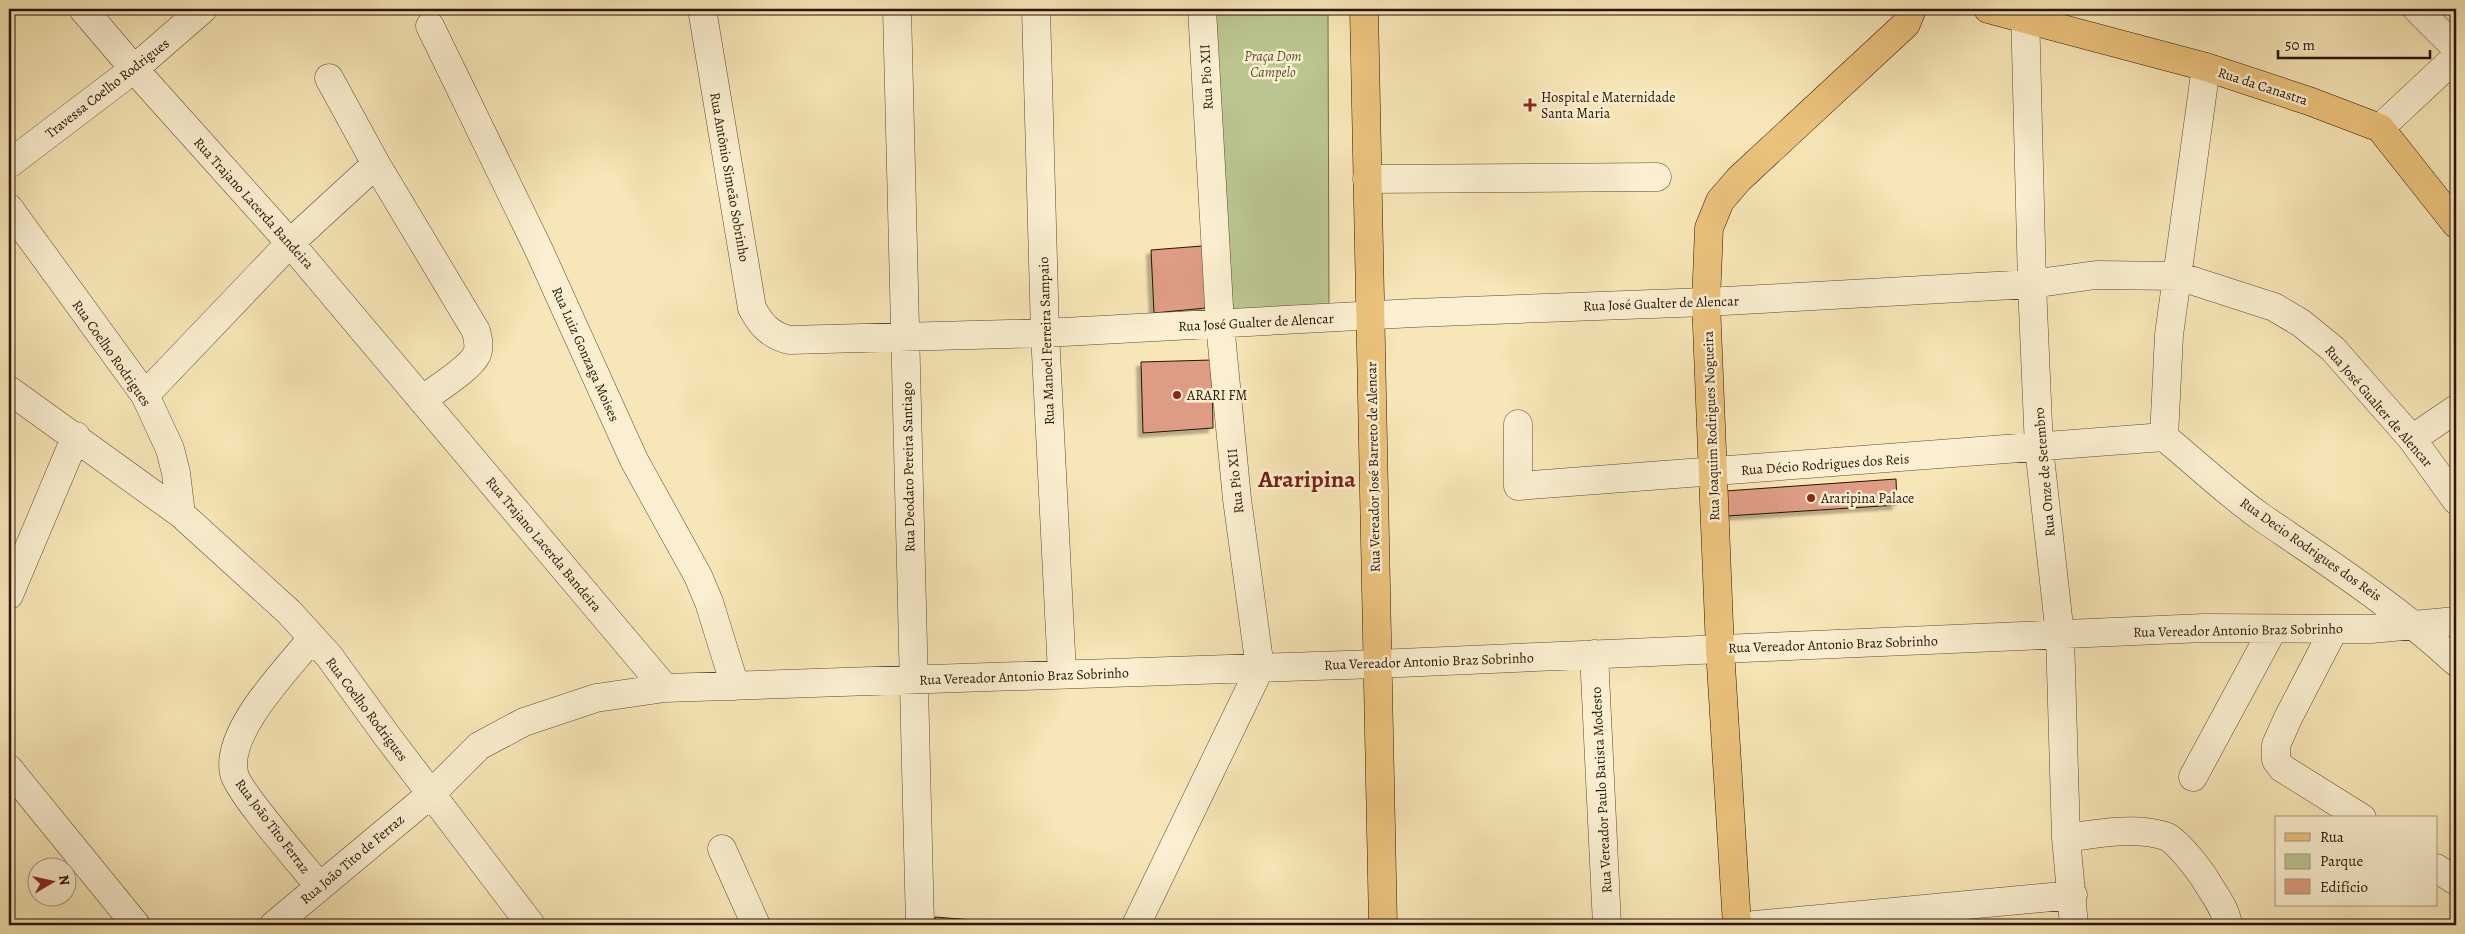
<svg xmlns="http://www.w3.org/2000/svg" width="2465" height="934" viewBox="0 0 2465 934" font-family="Alegreya,serif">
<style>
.green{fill:#bbc58f;stroke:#726c4a}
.building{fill:#dd9c83;stroke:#291305;filter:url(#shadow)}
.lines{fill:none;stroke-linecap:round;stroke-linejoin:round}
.minor-casing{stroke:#5c4832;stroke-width:29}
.major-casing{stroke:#291305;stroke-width:29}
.minor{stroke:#faefd0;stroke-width:28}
.major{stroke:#ecc37c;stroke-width:28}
.poi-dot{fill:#8f2418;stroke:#faefd0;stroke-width:2}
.labels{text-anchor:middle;stroke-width:5;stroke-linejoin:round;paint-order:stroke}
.park-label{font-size:14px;font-style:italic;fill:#5c5135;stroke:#faefd0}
.street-label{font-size:14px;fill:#291305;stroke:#faefd0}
.poi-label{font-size:14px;fill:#291305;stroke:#faefd0;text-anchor:start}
.town-label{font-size:24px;font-weight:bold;fill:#7a1f14;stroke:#faefd0}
</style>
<defs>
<filter id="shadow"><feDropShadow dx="-4.5" dy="4.5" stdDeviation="1" flood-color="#0004"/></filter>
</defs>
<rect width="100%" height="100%" fill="#f7e6b7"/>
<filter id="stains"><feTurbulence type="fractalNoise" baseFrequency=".004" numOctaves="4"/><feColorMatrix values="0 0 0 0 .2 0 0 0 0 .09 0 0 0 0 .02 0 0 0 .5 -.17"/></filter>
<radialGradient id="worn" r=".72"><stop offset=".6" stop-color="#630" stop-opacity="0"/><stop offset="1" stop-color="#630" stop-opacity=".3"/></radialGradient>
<!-- green -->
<path class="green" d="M1214,9H1328L1329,308L1233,312Z"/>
<!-- building -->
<path class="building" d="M1202,246L1206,308L1154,313L1151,250Z
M1212,360L1213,428L1143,433L1141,362Z
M1896,479L1897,505L1727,516L1725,491Z
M935,917L998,922V925H935Z"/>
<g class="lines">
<defs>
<path id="minor" d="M83,9L134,69L290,243L665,688
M702,9L752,308C761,325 770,335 789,340L1045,333L1414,313L1706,302L2032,284L2096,275L2178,276L2274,307L2301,323L2333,349L2412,439L2456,500
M897,9L920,925
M1036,9L1045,333L1062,673
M2025,9L2032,284L2039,448L2060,635L2066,838L2074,925
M2417,9L2456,48
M430,26L538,248L634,460L698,576L709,602L735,686
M329,78L376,164L476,331C478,339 480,346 477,354C470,369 436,389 422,400
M2380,128L2456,57
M9,164L134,69L203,9
M1367,179L1657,177
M9,208L145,395L170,449L176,473L181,514
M9,390L181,514L289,612L329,656L387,736L531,925
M145,395L290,243L376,164
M1518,424V486L2164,437
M2164,437L2169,335L2206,67
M2164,437C2196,463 2227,493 2261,517C2330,564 2394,605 2456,662
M2412,439L2456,409
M9,595L76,436
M2334,629L2288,718L2276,745V760L2282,768L2362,818
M312,638C287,670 225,731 234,773C237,791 304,867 319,886
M1594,654L1607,925
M9,769L136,925
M2193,777L2273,629
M2066,838C2095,834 2136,826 2165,836C2177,840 2202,873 2208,884C2216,897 2226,910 2228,925
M722,849L756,925
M2436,868L2456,881
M274,925L431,794L479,746L524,722L596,698L665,688L1377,664L2204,628L2371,629L2456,621
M1136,925L1260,668L1237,499L1220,324L1202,9
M1755,925L2073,895"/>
<path id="major" d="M1364,9L1383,925
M1988,9L2206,67L2309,101L2380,128L2456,224
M1737,925L1720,649L1706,302L1709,228L1720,201L1739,179L1906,24L1912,9"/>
</defs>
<!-- minor casing -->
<use href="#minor" class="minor-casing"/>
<!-- major casing -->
<use href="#major" class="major-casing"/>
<!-- minor -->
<use href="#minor" class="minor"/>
<!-- major -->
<use href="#major" class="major"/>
</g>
<!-- markers -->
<g class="poi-dot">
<path d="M1527.5 97.5h5v5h5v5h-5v5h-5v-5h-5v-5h5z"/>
<circle cx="1177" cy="395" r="5"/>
<circle cx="1811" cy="498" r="5"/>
</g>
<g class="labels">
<!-- park labels -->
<g class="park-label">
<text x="1273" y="61">Praça Dom<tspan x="1273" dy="16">Campelo</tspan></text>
</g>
<!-- street labels -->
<g class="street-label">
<text transform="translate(1206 77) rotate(-93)" y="5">Rua Pio XII</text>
<text transform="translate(2263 86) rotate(18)" y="5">Rua da Canastra</text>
<text transform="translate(107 88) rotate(-38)" y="5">Travessa Coelho Rodrigues</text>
<text transform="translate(730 177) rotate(80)" y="5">Rua Antônio Simeão Sobrinho</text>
<text transform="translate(254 203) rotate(48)" y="5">Rua Trajano Lacerda Bandeira</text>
<text transform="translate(1661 303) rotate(-2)" y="5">Rua José Gualter de Alencar</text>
<text transform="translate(1256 322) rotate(-3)" y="5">Rua José Gualter de Alencar</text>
<text transform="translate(1046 341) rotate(-92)" y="5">Rua Manoel Ferreira Sampaio</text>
<text transform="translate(112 353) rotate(55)" y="5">Rua Coelho Rodrigues</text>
<text transform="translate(586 354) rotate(66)" y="5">Rua Luiz Gonzaga Moises</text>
<text transform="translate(2379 406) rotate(49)" y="5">Rua José Gualter de Alencar</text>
<text transform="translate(1711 426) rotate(-92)" y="5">Rua Joaquim Rodrigues Nogueira</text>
<text transform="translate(1825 464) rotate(-4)" y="5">Rua Décio Rodrigues dos Reis</text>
<text transform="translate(908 467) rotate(-91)" y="5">Rua Deodato Pereira Santiago</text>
<text transform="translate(1373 467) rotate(-91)" y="5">Rua Vereador José Barreto de Alencar</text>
<text transform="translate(2044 472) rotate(-95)" y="5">Rua Onze de Setembro</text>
<text transform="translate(1235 481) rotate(-96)" y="5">Rua Pio XII</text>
<text transform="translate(544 544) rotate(50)" y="5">Rua Trajano Lacerda Bandeira</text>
<text transform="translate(2311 549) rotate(35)" y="5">Rua Decio Rodrigues dos Reis</text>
<text transform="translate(2238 630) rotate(-1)" y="5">Rua Vereador Antonio Braz Sobrinho</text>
<text transform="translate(1833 644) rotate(-2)" y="5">Rua Vereador Antonio Braz Sobrinho</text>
<text transform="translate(1429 661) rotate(-2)" y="5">Rua Vereador Antonio Braz Sobrinho</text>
<text transform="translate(1024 676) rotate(-2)" y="5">Rua Vereador Antonio Braz Sobrinho</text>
<text transform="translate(367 709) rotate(53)" y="5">Rua Coelho Rodrigues</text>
<text transform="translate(1601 790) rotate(-93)" y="5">Rua Vereador Paulo Batista Modesto</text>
<text transform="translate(273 826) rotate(53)" y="5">Rua João Tito Ferraz</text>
<text transform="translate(352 859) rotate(-40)" y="5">Rua João Tito de Ferraz</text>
</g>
<!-- poi labels -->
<g class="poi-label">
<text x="1541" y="102">Hospital e Maternidade<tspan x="1541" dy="16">Santa Maria</tspan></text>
<text x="1187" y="400">ARARI FM</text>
<text x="1821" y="503">Araripina Palace</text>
</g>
<!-- town labels -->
<g class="town-label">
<text x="1307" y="487">Araripina</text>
</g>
</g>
<!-- margin -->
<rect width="2465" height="934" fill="none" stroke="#f7e6b7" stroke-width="30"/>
<rect x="10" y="10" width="2445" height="914" fill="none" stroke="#291305" stroke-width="2.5"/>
<rect x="15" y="15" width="2435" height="904" fill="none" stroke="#291305"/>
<!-- legend -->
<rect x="2275" y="816" width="162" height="90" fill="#faefd0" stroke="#a6977f"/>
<rect x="2285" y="833" width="25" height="8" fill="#ecc37c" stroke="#a6977f"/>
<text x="2320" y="842" font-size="15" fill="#291305">Rua</text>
<rect x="2285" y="854" width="25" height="15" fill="#bbc58f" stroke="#a6977f"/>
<text x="2320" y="866" font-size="15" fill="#291305">Parque</text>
<rect x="2285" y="879" width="25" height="15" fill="#dd9c83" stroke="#a6977f"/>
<text x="2320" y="892" font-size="15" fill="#291305">Edifício</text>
<!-- north arrow -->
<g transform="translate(52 882) rotate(81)"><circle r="24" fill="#faefd0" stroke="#a6977f"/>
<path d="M0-4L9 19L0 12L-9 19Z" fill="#8f2418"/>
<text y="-8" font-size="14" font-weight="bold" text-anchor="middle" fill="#291305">N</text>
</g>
<!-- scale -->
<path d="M2278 50v8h152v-8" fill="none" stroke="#291305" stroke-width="2.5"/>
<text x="2285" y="50" font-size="15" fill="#291305" stroke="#faefd0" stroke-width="4" paint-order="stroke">50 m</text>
<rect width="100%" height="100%" filter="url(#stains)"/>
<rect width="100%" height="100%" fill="url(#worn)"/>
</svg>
